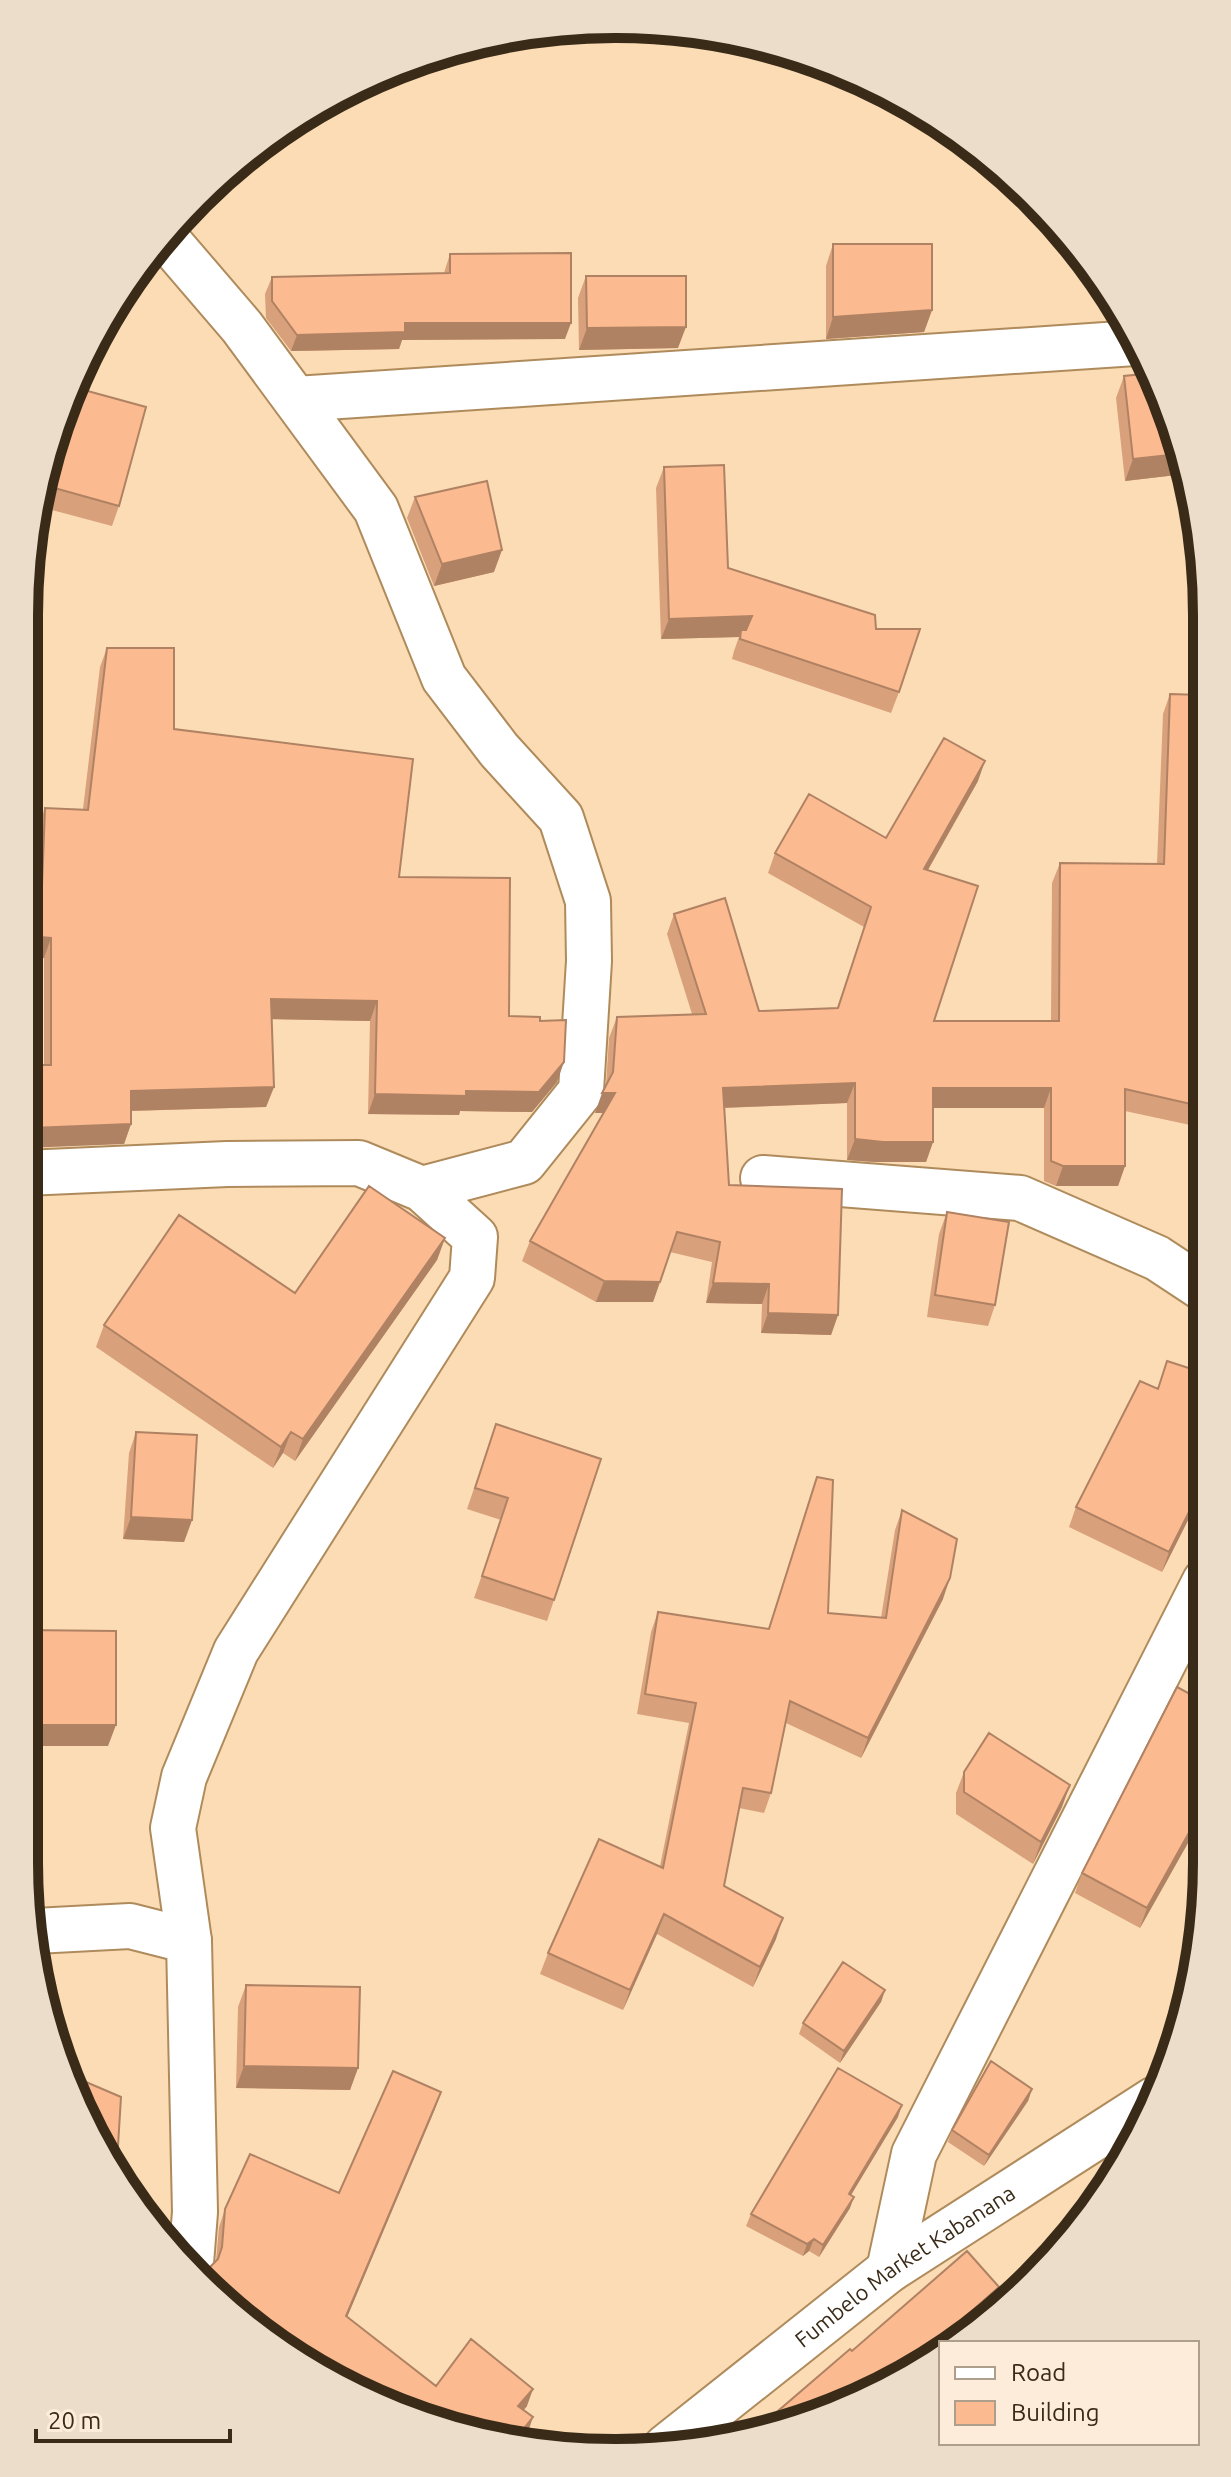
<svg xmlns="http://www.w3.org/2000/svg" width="1231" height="2477" viewBox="0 0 1231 2477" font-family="Ubuntu,sans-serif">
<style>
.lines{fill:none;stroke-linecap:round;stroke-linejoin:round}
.street-casing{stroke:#af8b5c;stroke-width:48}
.street{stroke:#fff;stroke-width:44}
.wall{fill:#d8a07b}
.shaded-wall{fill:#b08264}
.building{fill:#fbba8f;stroke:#b08264;stroke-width:2}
.labels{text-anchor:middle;stroke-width:7;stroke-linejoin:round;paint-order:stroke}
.street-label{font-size:22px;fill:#3a2b18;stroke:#fcecd9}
.rim{fill:none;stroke:#3a2b18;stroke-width:10}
</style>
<rect width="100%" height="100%" fill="#fbdcb5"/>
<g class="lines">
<defs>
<g id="street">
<path d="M164,236L242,327L376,509L444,678L499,750L561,818L588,901L589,961L581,1091L524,1162L422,1189"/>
<path d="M296,399L1135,343"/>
<path d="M25,1173L227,1164L359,1163L422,1189L475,1237L472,1278L236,1651L184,1777L173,1828L189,1941L195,2212L191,2263"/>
<path d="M763,1178L1020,1198L1157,1258L1204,1289"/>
<path d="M35,1931L130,1926L189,1941"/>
<path d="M889,2270L914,2154L1205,1581"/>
<path id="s1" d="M666,2447L889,2270L1155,2099"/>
</g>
</defs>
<!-- street casing -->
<use href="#street" class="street-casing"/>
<!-- street -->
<use href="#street" class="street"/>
</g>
<!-- wall -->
<path class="wall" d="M833,244L932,310L924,332L826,339V266Z
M450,254L565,339L402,340L399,349L291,351L266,318L265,294L272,277L444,273Z
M586,276L678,348L579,350L578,298Z
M1124,376L1162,390L1185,474L1125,481L1116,398Z
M44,463L119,506L112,526L37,506Z
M664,467L728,568L876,629L899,692L891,713L732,659L734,651L739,637L661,639L656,488Z
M415,497L494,572L434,586L407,518Z
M107,648L174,729L399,877L509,1016L540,1021L557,1082L532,1112L460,1111L459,1115L368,1114L370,1021L271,1019L274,1087L266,1107L131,1111V1124L124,1144L44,1065V958L32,957L38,828L45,808L83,809L100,667Z
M1170,694L1202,695L1204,1128L1125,1111V1166L1118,1186H1056L1044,1181V1108H933V1142L926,1162H875L847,1160V1103L724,1108L729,1185L838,1315L831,1335L761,1333L762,1304L706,1303L712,1262L670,1252L653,1302H596L522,1261L530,1241L603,1113H595L606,1086L609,1038L617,1017L692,1014L667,934L674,914L759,1011L837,1008L864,927L768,873L775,853L886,838L978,781L928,870L934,1021H1051L1052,883L1060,863L1157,864L1163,714Z
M947,1212L995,1305L988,1326L927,1317L939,1234Z
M445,1238L437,1260L295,1461L283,1453L273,1468L96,1347L104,1325L295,1293Z
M1167,1361L1196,1498L1189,1518L1162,1572L1069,1527L1076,1507L1158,1389Z
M496,1424L554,1600L547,1621L474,1598L501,1520L467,1509Z
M136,1432L192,1520L184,1542L123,1539L129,1453Z
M817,1477L828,1613L881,1618L895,1530L902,1510L943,1599L861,1758L786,1723L771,1793L764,1813L739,1808L724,1886L776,1939L753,1987L657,1934L623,2010L540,1974L548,1953L660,1866L689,1723L637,1714L651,1632L658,1612L768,1629Z
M1205,1702L1206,1811L1140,1928L1075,1893L1082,1873Z
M964,1772L1062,1807L1033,1864L956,1814V1793Z
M246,1985L358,2068L350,2090L236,2088L238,2007Z
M885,1990L881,2002L840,2063L799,2034L803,2023Z
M1032,2089L1028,2101L984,2166L948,2142L952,2130Z
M441,2092L347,2317L436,2386L527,2406L524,2410L527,2435L209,2268L216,2261L219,2227L225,2209L339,2193Z
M898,2117L851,2195L850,2208L819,2257L809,2251L803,2256L746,2226L751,2214Z
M852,2351L877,2392L773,2424L778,2411Z"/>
<!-- shaded-wall -->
<path class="shaded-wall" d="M932,310L924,332L826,339L833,317Z
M405,323H571L565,339L402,340L399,349L291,351L297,335Z
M686,327L678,348L579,350L587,328Z
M1179,454L1185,474L1125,481L1133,459Z
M502,550L494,572L434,586L442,564Z
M752,616L744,636L741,630L739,637L661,639L669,619Z
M985,761L978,781L917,889L924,869Z
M40,937L51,938L44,958L32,957Z
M271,999L377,1001L370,1021L264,1019Z
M564,1062L557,1082L532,1112L460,1111L459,1115L368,1114L375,1094L466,1091Z
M855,1083L847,1103L716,1108L723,1088Z
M274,1087L266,1107L124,1111L131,1091Z
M933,1088H1051L1044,1108H926Z
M602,1093H615L608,1113H595Z
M131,1124L124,1144L25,1148V1130L31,1128Z
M855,1139L933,1142L926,1162H875L847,1160Z
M1063,1166H1125L1118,1186H1056Z
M445,1238L437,1260L295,1461L303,1439Z
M604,1281L660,1282L653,1302H596Z
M713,1283L769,1284L762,1304L706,1303Z
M768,1313L838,1315L831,1335L761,1333Z
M291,1432L283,1453L273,1468L281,1447Z
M1196,1498L1189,1518L1162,1572L1169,1552Z
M131,1517L192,1520L184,1542L123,1539Z
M950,1578L943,1599L861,1758L868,1738Z
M24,1725H116L108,1746H24Z
M1070,1785L1062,1807L1033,1864L1041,1842Z
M1205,1804L1206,1811L1140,1928L1147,1908Z
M664,1914L657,1934L623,2010L630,1990Z
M783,1918L776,1939L753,1987L760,1967Z
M885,1990L881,2002L840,2063L844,2051Z
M244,2066L358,2068L350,2090L236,2088Z
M1032,2089L1028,2101L984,2166L989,2155Z
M441,2092L435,2109L340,2334L346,2316Z
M902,2105L898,2117L845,2205L849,2194Z
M106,2146H118L113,2160Z
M854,2197L850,2208L819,2257L823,2245Z
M814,2239L809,2251L803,2256L807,2244Z
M999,2287L990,2311L945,2343H941V2346L891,2382Z
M533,2389L527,2406L512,2423L518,2406Z
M533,2417L527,2435L521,2442H513Z"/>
<!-- building -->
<path class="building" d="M833,244H932V310L833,317Z
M571,253V323H405V332L297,335L272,301V277L450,273V254Z
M586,276H686V327L587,328Z
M1153,373L1162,390L1179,454L1133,459L1124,376Z
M73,387L146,407L119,506L40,484L44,463Z
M724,465L728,568L875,615L876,629H920L899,692L740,639L741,630H746L752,616L669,619L664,467Z
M487,481L502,550L442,564L415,497Z
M107,648H174V729L413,759L399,877L510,878L509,1016L540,1017V1021L566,1020L564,1062L539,1092L466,1091V1096L375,1094L377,1001L271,999L274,1087L131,1091V1124L31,1128L25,1130V1065H51V938L40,937L45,808L88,810Z
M1170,694L1202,695L1204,1107L1125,1089V1166H1063L1051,1161V1088H933V1142H883L855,1139V1083L723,1088L729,1185L842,1189L838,1315L768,1313L769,1284L713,1283L720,1242L677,1232L660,1282L604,1281L530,1241L615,1093H602L613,1072L617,1017L706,1014L674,914L725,898L759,1011L838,1008L871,907L775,853L809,794L886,838L944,738L985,761L924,869L978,886L934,1021H1059L1060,863L1164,864Z
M369,1186L445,1238L303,1439L291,1432L281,1447L104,1325L179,1215L295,1293Z
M947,1212L1009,1222L995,1305L935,1295Z
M1167,1361L1204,1373L1205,1472L1196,1498L1169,1552L1076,1507L1140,1381L1158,1389Z
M496,1424L601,1459L554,1600L482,1576L508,1498L475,1488Z
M136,1432L197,1435L192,1520L131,1517Z
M817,1477L833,1480L828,1613L886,1618L902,1510L957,1539L950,1578L868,1738L790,1701L771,1793L743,1788L724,1886L783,1918L760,1967L664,1914L630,1990L548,1953L599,1839L663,1868L696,1703L645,1694L658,1612L769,1629Z
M24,1630L116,1631V1725H24Z
M1177,1687L1205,1702V1804L1147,1908L1082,1873Z
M989,1733L1070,1785L1041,1842L964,1792V1772Z
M843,1962L885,1990L844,2051L803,2023Z
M246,1985L360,1987L358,2068L244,2066Z
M991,2061L1032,2089L989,2155L952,2130Z
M838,2068L902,2105L849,2194L854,2197L823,2245L814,2239L807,2244L751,2214Z
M393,2071L441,2092L346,2316L436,2386L471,2339L533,2389L518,2406L533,2417L513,2442H500L389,2408L287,2354L198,2270L209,2268L218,2259L222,2247L225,2209L250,2154L339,2193Z
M68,2075L72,2076L121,2097L118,2146H106Z
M967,2251L999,2287L891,2382L877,2392L785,2420L778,2411L850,2349L852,2351Z"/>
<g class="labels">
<!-- street labels -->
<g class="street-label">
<text dy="8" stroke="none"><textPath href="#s1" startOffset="300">Fumbelo Market Kabanana</textPath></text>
</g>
</g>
<!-- crop -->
<path d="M0 0H1231V2477H0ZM615 38H616A577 577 0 0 1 1193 615V1862A577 577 0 0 1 616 2439H615A577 577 0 0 1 38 1862V615A577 577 0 0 1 615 38Z" fill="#ecddca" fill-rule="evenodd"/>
<path class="rim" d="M615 38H616A577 577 0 0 1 1193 615V1862A577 577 0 0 1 616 2439H615A577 577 0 0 1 38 1862V615A577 577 0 0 1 615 38Z"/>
<!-- legend -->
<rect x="939" y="2341" width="260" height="104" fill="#fcecd9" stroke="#ae9f8c" stroke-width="2"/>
<rect x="955" y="2367" width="40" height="12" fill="#ffffff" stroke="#ae9f8c" stroke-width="2"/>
<text x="1011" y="2381" font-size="24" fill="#3a2b18">Road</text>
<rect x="955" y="2401" width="40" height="24" fill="#fbba8f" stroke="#ae9f8c" stroke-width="2"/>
<text x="1011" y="2421" font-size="24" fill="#3a2b18">Building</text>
<!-- scale -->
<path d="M36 2429v12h194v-12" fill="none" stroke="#3a2b18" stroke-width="4"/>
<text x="48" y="2429" font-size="24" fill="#3a2b18" stroke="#fcecd9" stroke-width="6" paint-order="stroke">20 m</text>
</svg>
